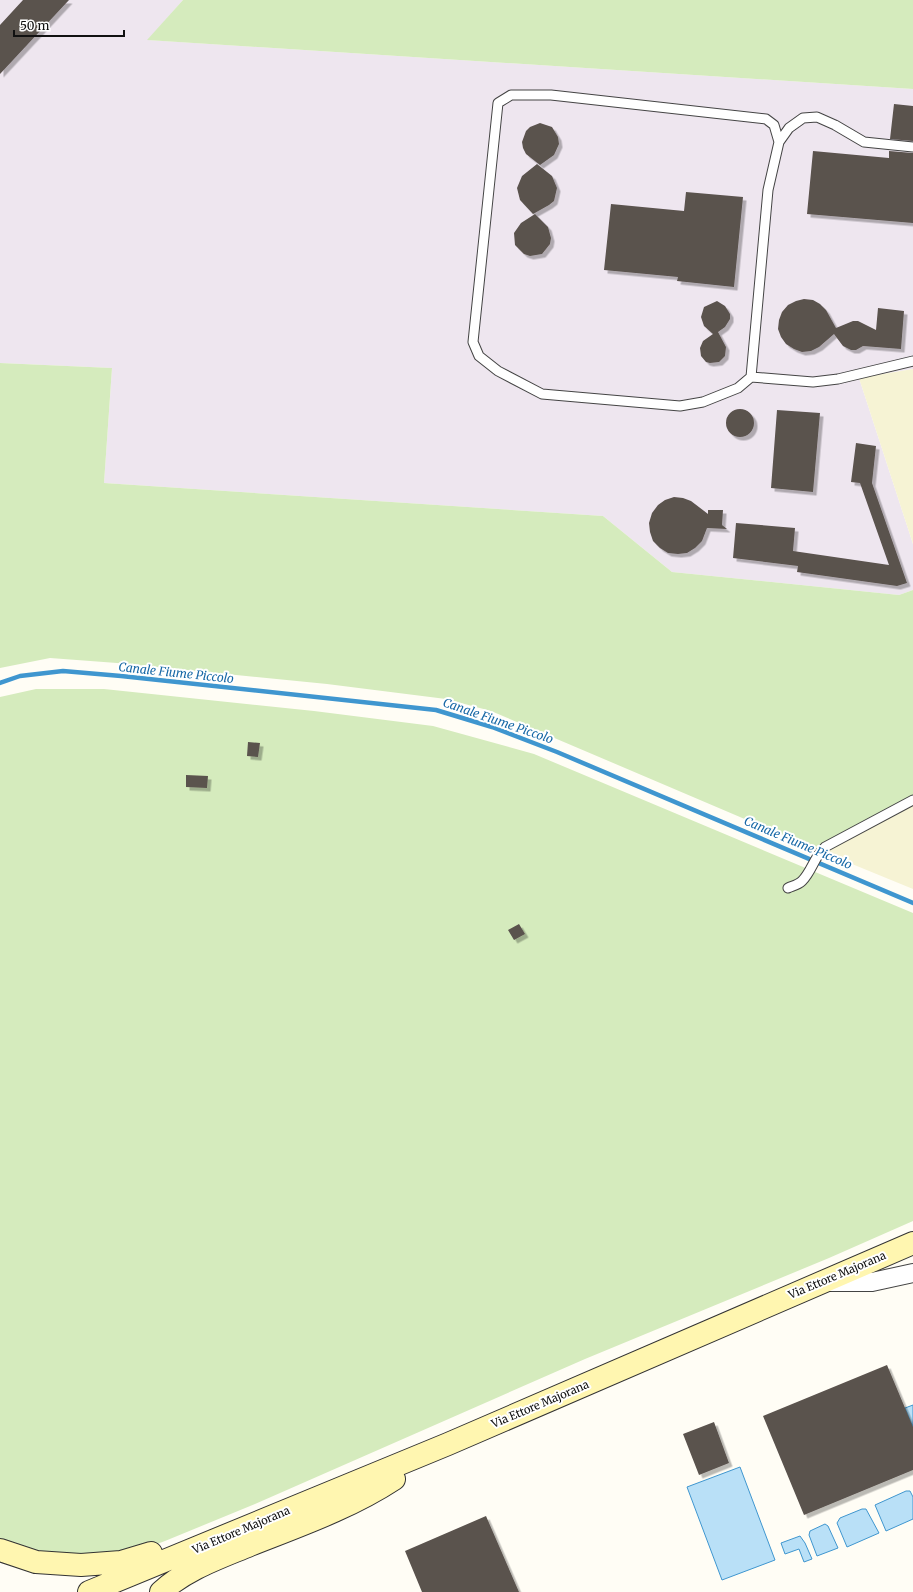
<svg xmlns="http://www.w3.org/2000/svg" width="913" height="1592" viewBox="0 0 913 1592" font-family="Merriweather,serif">
	<style>
		.industrial { fill: #eee6ef }
		.farmland { fill: #f6f3d4 }
		.green { fill: #d5ebbd }
		.water { fill: #b9e0f7; stroke: #3f96cf }
		.lines { fill: none; stroke-linecap: round; stroke-linejoin: round }
		.stream { stroke: #3f96cf; stroke-width: 4.5 }
		.building { fill: #5a524d; filter: url(#shadow) }
		.service-casing { stroke: #444; stroke-width: 11 }
		.minor-casing { stroke: #444; stroke-width: 20 }
		.secondary-casing { stroke: #333; stroke-width: 24 }
		.service { stroke: #fff; stroke-width: 9 }
		.minor { stroke: #fff; stroke-width: 18 }
		.secondary { stroke: #fff6b0; stroke-width: 22 }
		.labels { text-anchor: middle; stroke-width: 4; stroke-linejoin: round; paint-order: stroke }
		.street-label { font-size: 11px; fill: #111; stroke: #fff }
		.water-label { font-size: 12px; font-style: italic; fill: #1768a6; stroke: #fff }
	</style>
	<defs>
		<filter id="shadow"><feDropShadow dx="3.5" dy="3.5" stdDeviation="0" flood-color="#0004"/></filter>
	</defs>
	<rect width="100%" height="100%" fill="#fffdf5"/>
	<path class="industrial" d="M0,0H183L148,40L913,89V369L859,378L913,544V590L899,595L672,572L603,516L104,483L112,368L0,363Z"/>
	<path class="farmland" d="M913,369V544L859,378Z
		M913,795V889L813,848Z"/>
	<path class="green" d="M183,0H913V89L147,40Z
		M0,363L112,368L104,483L603,516L672,572L899,595L913,590V795L813,848L491,711L446,699L327,684L117,663L50,658L0,668Z
		M36,689H104L314,711L433,726L534,754L913,913V1221L829,1258L585,1359L255,1504L165,1541L122,1557L80,1560L0,1544V697Z"/>
	<path class="water" d="M913,1405V1427L905,1408Z
		M740,1467L775,1560L722,1580L687,1487Z
		M906,1491H910L913,1497V1519L886,1531L875,1505Z
		M862,1509H866L879,1533L847,1547L837,1523L840,1518Z
		M825,1524L828,1526L838,1548L817,1556L809,1535L810,1531Z
		M800,1536L805,1543L812,1559L804,1562L799,1549L785,1554L781,1543Z"/>
	<g class="lines">
		<path class="stream" d="M0,683L20,676L63,671L121,676L436,710L492,727L557,752L913,903"/>
	</g>
	<path class="building" d="M23,0H69L0,74V25Z
		M894,104L913,106V141L890,139Z
		M540,123L552,127L558,137L559,144L554,155L540,165L526,154L523,148L522,142L526,131L530,127Z
		M813,151L889,158V151L913,153V223L807,214Z
		M537,164L552,176L557,188L554,201L549,205L533,214L520,200L517,188L522,176Z
		M686,192L743,197L734,287L677,281L678,277L604,270L611,204L684,211Z
		M535,214L548,227L551,238L550,244L542,254L530,256L524,254L515,245L514,233L521,223Z
		M804,299L813,300L820,304L826,310L836,328L853,321H858L876,330L878,308L904,311L901,349L863,346L856,350H851L843,346L834,334L819,347L811,351L802,352L794,349L786,344L781,337L778,329L779,320L782,312L788,305L796,301Z
		M717,301L725,306L730,314V319L725,327L718,332L726,347L725,356L719,362L710,363L706,362L701,356L700,348L703,341L713,334L704,326L701,317L704,307Z
		M726 423a14 14 0 1 1 28 0a14 14 0 1 1-28 0Z
		M777,410L820,413L813,492L771,488Z
		M856,443L876,446L872,483L907,583L897,586L797,572L798,566L733,558L736,523L795,528L793,551L889,565L860,483L851,482Z
		M674,497L683,498L691,501L708,514V510H723L722,525L727,529L707,528L702,541L695,548L687,553L678,554L668,553L660,548L653,541L650,532L649,523L652,513L658,505L665,500Z
		M248,742L260,743L258,757L247,756Z
		M186,775L208,776L207,788L186,787Z
		M519,924L525,934L514,940L508,930Z
		M887,1365L913,1427V1470L804,1515L763,1416Z
		M714,1422L729,1463L699,1475L683,1434Z
		M486,1516L519,1592H422L405,1551Z"/>
	<g class="lines">
		<g class="service-casing">
			<path id="service" d="M779,142L774,125L766,119L551,95H511L498,103L473,342L479,356L498,371L542,394L680,406L703,402L738,388L751,377L768,190L779,142L789,128L803,118L817,117L835,125L864,142L913,147
				M751,377L813,382L838,379L913,361
				M788,888C792,886 798,885 802,881C812,871 814,857 825,847L913,800"/>
		</g>
		<g class="minor-casing">
			<path id="minor" d="M827,1282H872L913,1273"/>
		</g>
		<g class="secondary-casing">
			<path id="secondary" d="M0,1550L36,1562L81,1565L121,1562L151,1553
				M89,1592L448,1444L913,1243
				M161,1592C186,1569 219,1558 250,1545C298,1526 350,1508 394,1479"/>
		</g>
		<use href="#service" class="service"/>
		<use href="#minor" class="minor"/>
		<use href="#secondary" class="secondary"/>
	</g>
	<g class="labels">
		<g class="street-label">
			<text transform="translate(837 1275) rotate(-23)" y="4">Via Ettore Majorana</text>
			<text transform="translate(540 1404) rotate(-23)" y="4">Via Ettore Majorana</text>
			<text transform="translate(241 1530) rotate(-23)" y="4">Via Ettore Majorana</text>
		</g>
		<g class="water-label">
			<text transform="translate(176 673) rotate(6)" y="4">Canale Fiume Piccolo</text>
			<text transform="translate(498 721) rotate(19)" y="4">Canale Fiume Piccolo</text>
			<text transform="translate(798 843) rotate(23)" y="4">Canale Fiume Piccolo</text>
		</g>
	</g>
	<path d="M14 30v6h110v-6" fill="none" stroke="#111111" stroke-width="2"/>
	<text x="20" y="30" font-size="12" fill="#111111" stroke="#ffffff" stroke-width="3" paint-order="stroke">50 m</text>
</svg>
